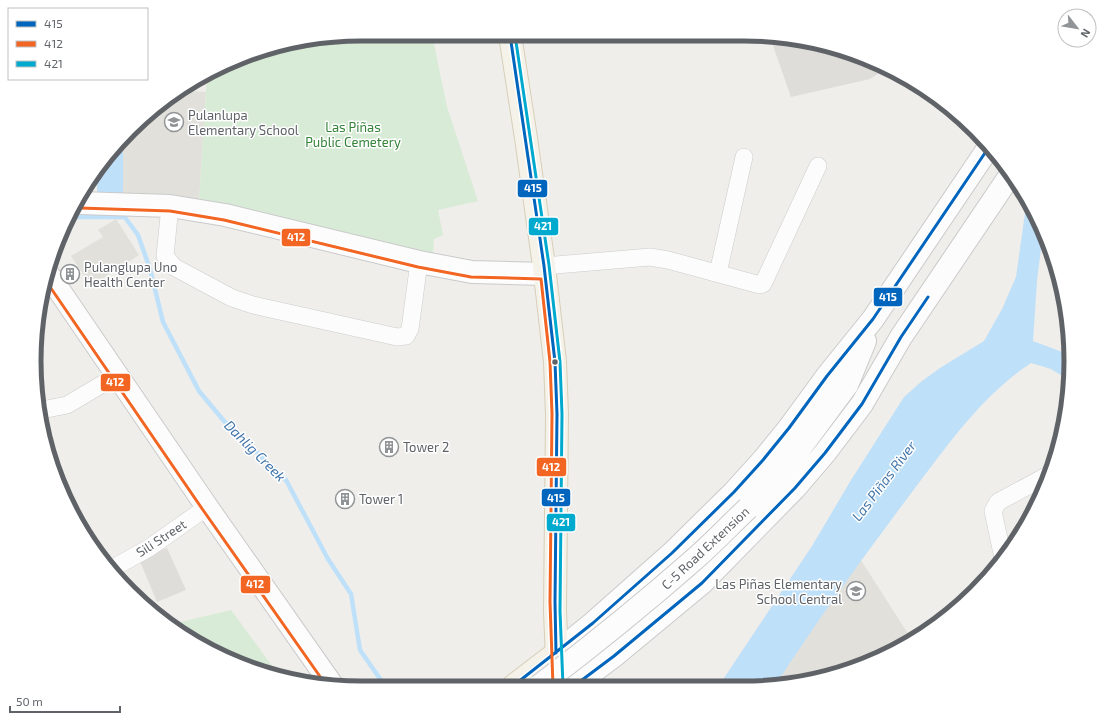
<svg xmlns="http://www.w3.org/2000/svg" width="1105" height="722" viewBox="0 0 1105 722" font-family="'Exo 2',sans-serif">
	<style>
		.industrial { fill: #dfddda }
		.education { fill: #e2e0da }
		.green { fill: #d8ebd6 }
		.water { fill: #bfe0f9 }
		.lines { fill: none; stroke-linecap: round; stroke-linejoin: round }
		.stream { stroke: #bfe0f9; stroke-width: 4.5 }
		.river { stroke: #bfe0f9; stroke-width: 26 }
		.minor-casing { stroke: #cbcccc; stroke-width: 18 }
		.secondary-casing { stroke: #cacacb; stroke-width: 24 }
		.primary-casing { stroke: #d7ceb8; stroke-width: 24 }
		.minor { stroke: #fdfcfc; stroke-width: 17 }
		.secondary { stroke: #fdfcfc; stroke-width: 22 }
		.primary { stroke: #f4f2e9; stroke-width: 22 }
		.secondary-bridge-casing { stroke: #cacacb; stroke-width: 24; stroke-linecap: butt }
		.secondary-bridge { stroke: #fdfcfc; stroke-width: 22 }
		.bus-1-casing { stroke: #fff; stroke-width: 6 }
		.bus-2-casing { stroke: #fff; stroke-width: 6 }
		.bus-3-casing { stroke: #fff; stroke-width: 6 }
		.bus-1 { stroke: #0065bd; stroke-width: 3 }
		.bus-2 { stroke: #f26522; stroke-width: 3 }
		.bus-3 { stroke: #00a9ce; stroke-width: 3 }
		.bus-dot { fill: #5f6368; stroke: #fff; stroke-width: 1.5 }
		.labels { text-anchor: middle; stroke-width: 3; stroke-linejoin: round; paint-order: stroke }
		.poi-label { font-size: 13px; fill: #5f6368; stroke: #fff; text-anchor: start }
		.park-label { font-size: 13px; fill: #348238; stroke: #fff }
		.street-label { font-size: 13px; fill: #5f6368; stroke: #fff }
		.water-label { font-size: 14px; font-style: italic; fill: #4174aa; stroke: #fff }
		.rim { fill: none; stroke: #5f6368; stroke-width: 5 }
		.line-badge { stroke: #fff; stroke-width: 1.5 }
		.badge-label { font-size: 11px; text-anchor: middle; font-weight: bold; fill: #fff }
	</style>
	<rect width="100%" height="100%" fill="#efeeea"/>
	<path class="industrial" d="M770,37H787L869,59L885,69L870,79L791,97Z
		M167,548L186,590L157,602L139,559Z"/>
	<path class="education" d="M178,90L206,92L199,201L114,193L113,151Z
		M116,219L139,255L91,286L71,256L103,237L98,230Z
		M857,554L912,640L888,654L828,677L766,687Z"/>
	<path class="green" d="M361,34H432L447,107L478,201L438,210L443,235L434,239L433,255L245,208L199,201L207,76L256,51Z
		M231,610L278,674L236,663L172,624Z"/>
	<path class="water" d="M1027,199L1037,216L1043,232L1037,281L1033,341L1070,355L1069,380L1051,369L1031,363C982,395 947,446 912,492C865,555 818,619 775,686L765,687H718L812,546L851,480L904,397L922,381L940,368L984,341L1002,309L1016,277Z"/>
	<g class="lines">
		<path class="stream" d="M121,212L138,235L150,269L163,322L199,391L224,421L286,480L328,559L351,594L360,650L385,686
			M72,217H124"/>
		<path class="river" d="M110,189V154"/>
		<g class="minor-casing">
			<path id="minor" d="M170,206L165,256L174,267L232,298L253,305L397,337L406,336L410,329L419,262
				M544,266L650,257L668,260L760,285L763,284L818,166
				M718,273L744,157
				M42,410L67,405L116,376
				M1003,558L993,511L998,502L1050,474
				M113,568L149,548L207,507"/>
		</g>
		<g class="secondary-casing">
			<path id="secondary" d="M80,203L170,206L225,215L419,262L472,272L545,274
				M48,274L207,507L332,685
				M748,508L798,451L847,385L865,341
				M556,653L593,623L672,553L734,492L763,460L789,428L827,376L873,319L989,147
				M574,686L614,656L702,583L795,488L825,453L862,404L901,337L1011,174"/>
		</g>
		<g class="primary-casing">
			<path id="primary" d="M510,35L526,138L544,266L555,362L557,414L555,611L558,686
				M513,686L556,653"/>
		</g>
		<use href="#minor" class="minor"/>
		<use href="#secondary" class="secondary"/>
		<use href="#primary" class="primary"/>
		<g class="secondary-bridge-casing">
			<path id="secondary-bridge" d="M539,686C593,645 646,602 697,557C715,541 731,524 748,508"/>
		</g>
		<use href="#secondary-bridge" class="secondary-bridge"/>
		<g class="bus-1-casing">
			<path id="bus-1" d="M510,35L544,266L555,362L557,414L555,602L556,653
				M513,686L593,623L672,553L734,492L763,460L789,428L827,376L873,319L989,147
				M574,686L614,656L702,583L795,488L825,453L862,404L901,337L928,297"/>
		</g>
		<g class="bus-2-casing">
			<path id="bus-2" d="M80,208L170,211L224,220L418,267L471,277L541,279L550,362L552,414L550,602L553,686
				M46,281L203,510L326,685"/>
		</g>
		<g class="bus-3-casing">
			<path id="bus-3" d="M515,35L549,265L560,362L562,414L560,611L563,686"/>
		</g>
		<use href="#bus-1" class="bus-1"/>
		<use href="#bus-2" class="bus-2"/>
		<use href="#bus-3" class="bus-3"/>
	</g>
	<defs>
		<g id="school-ring" transform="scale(1)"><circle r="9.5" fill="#fff" stroke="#919496" stroke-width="1.5"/><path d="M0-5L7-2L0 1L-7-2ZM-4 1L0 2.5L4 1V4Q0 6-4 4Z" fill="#919496"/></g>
		<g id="building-ring" transform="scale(1)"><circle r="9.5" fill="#fff" stroke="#919496" stroke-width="1.5"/><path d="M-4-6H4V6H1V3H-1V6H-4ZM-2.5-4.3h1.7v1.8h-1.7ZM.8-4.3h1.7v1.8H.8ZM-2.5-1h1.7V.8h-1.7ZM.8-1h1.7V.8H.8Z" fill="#919496"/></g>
	</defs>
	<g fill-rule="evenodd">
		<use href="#school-ring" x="174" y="122"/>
		<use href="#building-ring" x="70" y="274"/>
		<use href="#building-ring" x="389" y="447"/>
		<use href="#building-ring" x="345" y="499"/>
		<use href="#school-ring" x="856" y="591"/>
	</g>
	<circle class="bus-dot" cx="555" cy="362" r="3.5"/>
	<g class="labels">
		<g class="poi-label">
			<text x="188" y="120">Pulanlupa<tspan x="188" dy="15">Elementary School</tspan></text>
			<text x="84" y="272">Pulanglupa Uno<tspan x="84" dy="15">Health Center</tspan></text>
			<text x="403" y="452">Tower 2</text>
			<text x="359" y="504">Tower 1</text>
			<text x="842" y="589" text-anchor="end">Las Piñas Elementary<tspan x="842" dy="15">School Central</tspan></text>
		</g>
		<g class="park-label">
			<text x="353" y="132">Las Piñas<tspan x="353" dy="15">Public Cemetery</tspan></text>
		</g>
		<g class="street-label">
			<text transform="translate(161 538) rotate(-33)" y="5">Sili Street</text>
			<text transform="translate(705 548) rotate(-43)" y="5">C-5 Road Extension</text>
		</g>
		<g class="water-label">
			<text transform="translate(255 451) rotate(45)" y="5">Dahlig Creek</text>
			<text transform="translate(884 481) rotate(-53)" y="5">Las Piñas River</text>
		</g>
	</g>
	<path d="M0 0H1105V722H0ZM361 41H744A320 320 0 0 1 1064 361V361A320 320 0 0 1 744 681H361A320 320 0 0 1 41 361V361A320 320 0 0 1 361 41Z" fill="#fff" fill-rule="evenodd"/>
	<path class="rim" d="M361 41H744A320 320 0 0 1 1064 361V361A320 320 0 0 1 744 681H361A320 320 0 0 1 41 361V361A320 320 0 0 1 361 41Z"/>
	<g class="line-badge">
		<rect x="517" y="179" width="31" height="19" rx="4" fill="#0065bd"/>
		<rect x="528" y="217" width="31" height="19" rx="4" fill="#00a9ce"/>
		<rect x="281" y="228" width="30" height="19" rx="4" fill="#f26522"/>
		<rect x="873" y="287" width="30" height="20" rx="4" fill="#0065bd"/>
		<rect x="100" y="373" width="31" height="19" rx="4" fill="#f26522"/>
		<rect x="536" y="457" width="31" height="20" rx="4" fill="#f26522"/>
		<rect x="541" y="488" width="30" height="19" rx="4" fill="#0065bd"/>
		<rect x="546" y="513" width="30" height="19" rx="4" fill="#00a9ce"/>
		<rect x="240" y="575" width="31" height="19" rx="4" fill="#f26522"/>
	</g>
	<g class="badge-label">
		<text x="533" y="192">415</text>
		<text x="543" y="230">421</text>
		<text x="296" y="241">412</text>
		<text x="888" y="301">415</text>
		<text x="115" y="386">412</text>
		<text x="551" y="471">412</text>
		<text x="556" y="502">415</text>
		<text x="561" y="526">421</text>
		<text x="255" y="588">412</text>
	</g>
	<rect x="8" y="8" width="140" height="72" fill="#ffffff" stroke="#bfc1c3"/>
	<rect x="16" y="21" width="20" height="6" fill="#0065bd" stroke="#bfc1c3"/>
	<text x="44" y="28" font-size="12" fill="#5f6368">415</text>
	<rect x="16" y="41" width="20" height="6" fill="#f26522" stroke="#bfc1c3"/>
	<text x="44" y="48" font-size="12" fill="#5f6368">412</text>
	<rect x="16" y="61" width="20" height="6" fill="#00a9ce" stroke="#bfc1c3"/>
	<text x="44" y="68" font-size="12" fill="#5f6368">421</text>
	<g transform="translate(1077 28) rotate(121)"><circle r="19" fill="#ffffff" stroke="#bfc1c3"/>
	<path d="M0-3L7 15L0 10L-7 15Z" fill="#919496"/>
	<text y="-6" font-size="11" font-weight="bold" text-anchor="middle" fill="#5f6368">N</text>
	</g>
	<path d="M10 706v6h110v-6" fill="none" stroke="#5f6368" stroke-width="2"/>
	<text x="16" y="706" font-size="12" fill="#5f6368" stroke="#ffffff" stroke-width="3" paint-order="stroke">50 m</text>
</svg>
